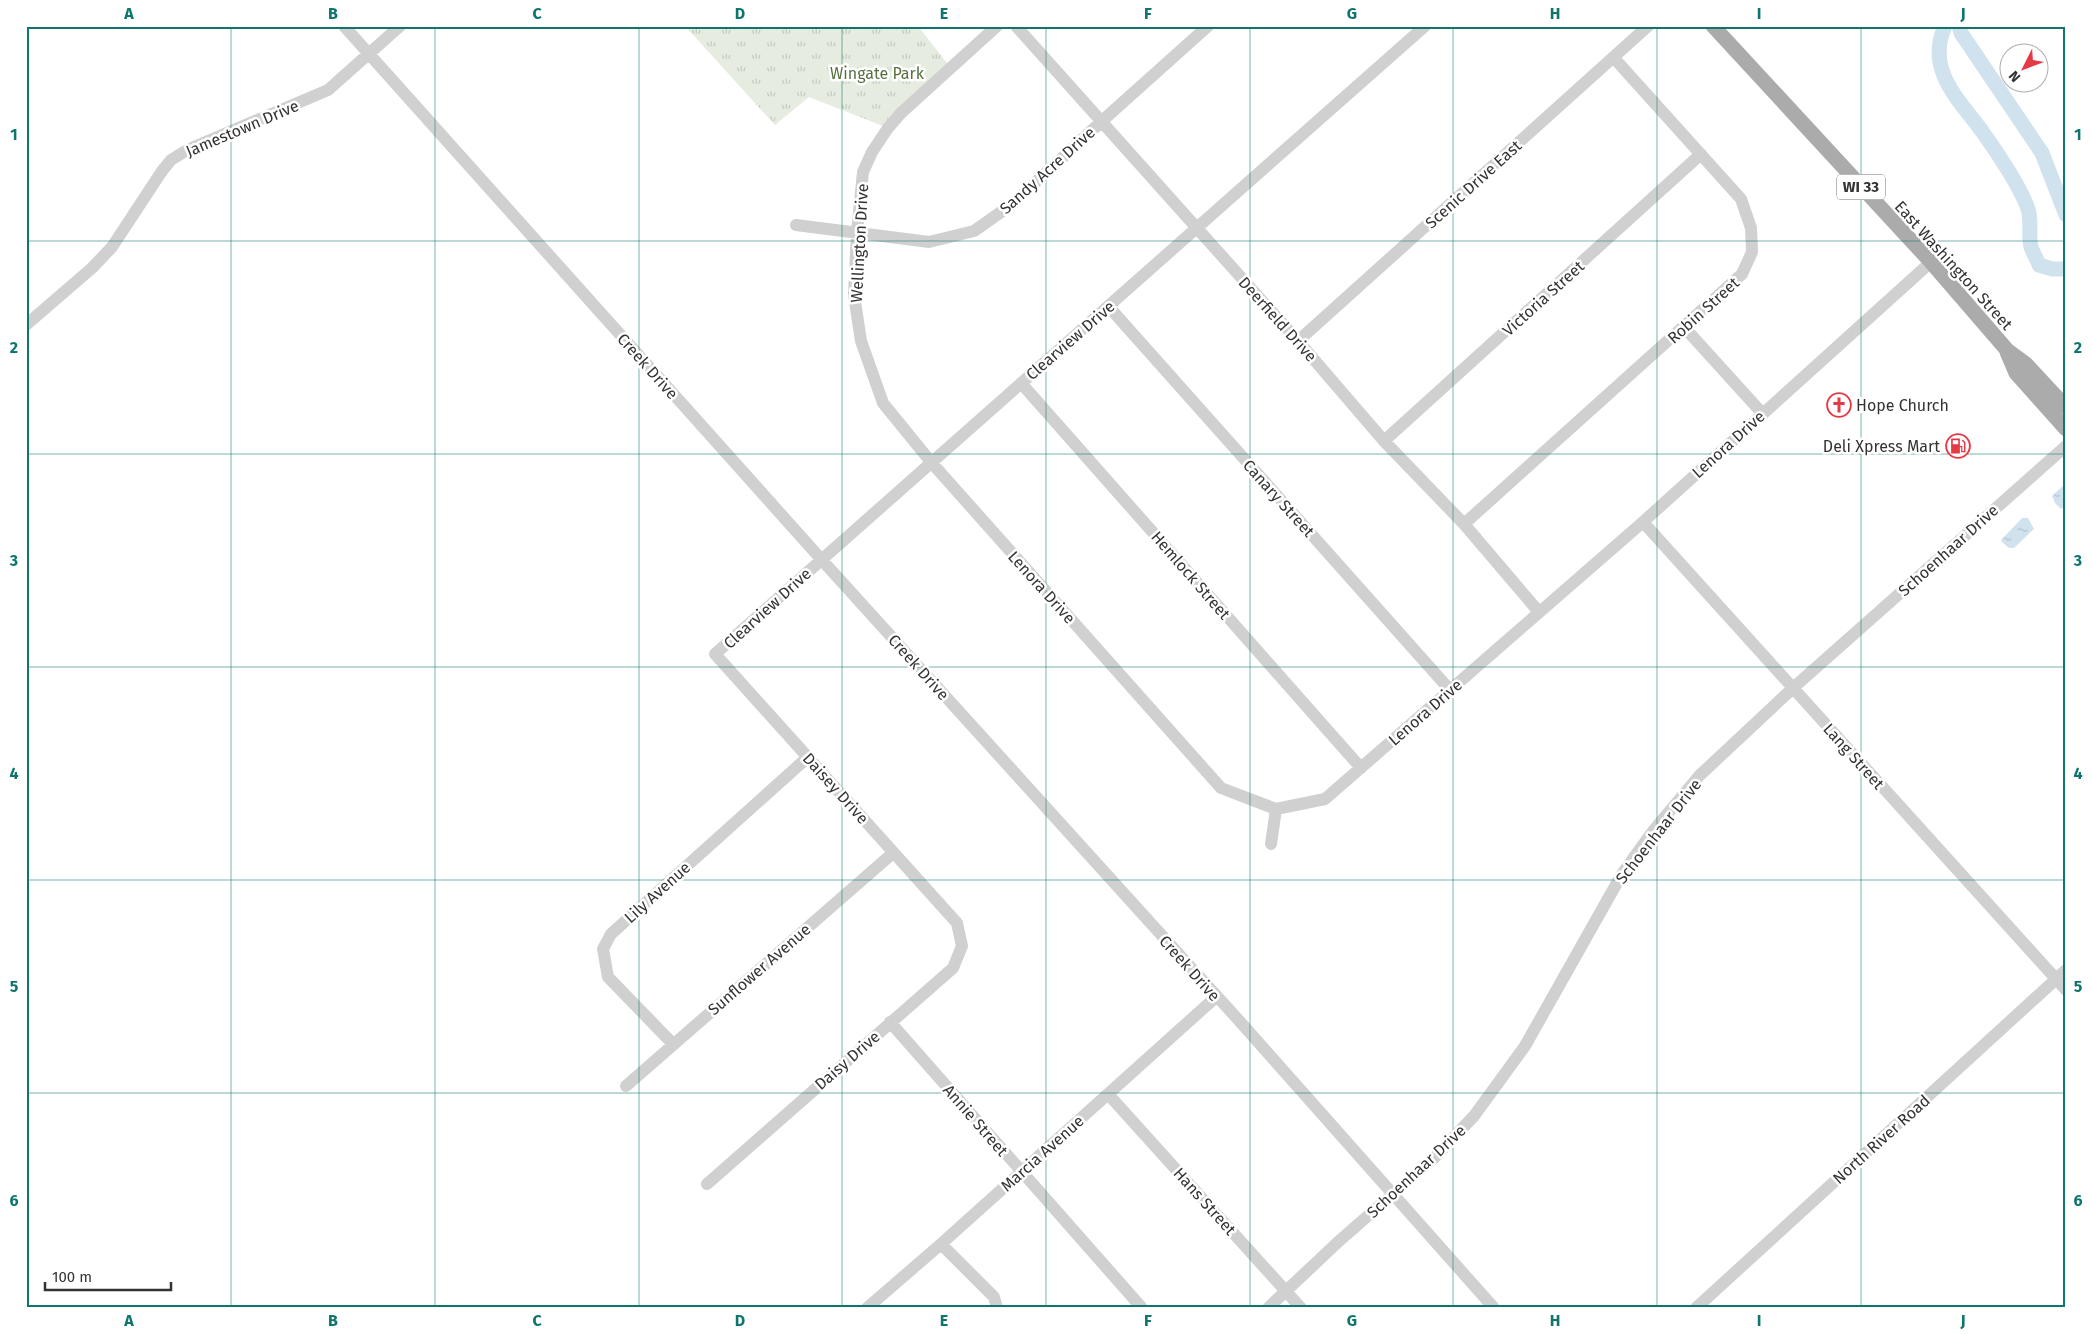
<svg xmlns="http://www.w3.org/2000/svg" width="2092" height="1334" viewBox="0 0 2092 1334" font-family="'Fira Sans',sans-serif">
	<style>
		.park { fill: url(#park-tufts) }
		.water { fill: url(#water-ripples) }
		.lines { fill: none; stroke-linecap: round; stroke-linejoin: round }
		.river { stroke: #cfe2ee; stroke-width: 15 }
		.minor { stroke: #d0d0d0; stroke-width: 12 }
		.major { stroke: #ababab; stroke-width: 15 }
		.grid { fill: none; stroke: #0f766e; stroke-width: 1; stroke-opacity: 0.55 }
		.labels { text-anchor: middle; stroke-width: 5; stroke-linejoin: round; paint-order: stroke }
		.shield { fill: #fff; stroke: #707070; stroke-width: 1 }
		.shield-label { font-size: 15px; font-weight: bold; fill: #333 }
		.park-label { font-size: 16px; fill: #56703f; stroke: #fff }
		.street-label { font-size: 16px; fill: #333; stroke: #fff }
		.poi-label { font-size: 16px; fill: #333; stroke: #fff; text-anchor: start }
		.neatline { fill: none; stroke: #0f766e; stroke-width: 2 }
		.grid-label { font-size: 16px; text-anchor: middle; font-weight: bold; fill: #0f766e }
	</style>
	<defs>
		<pattern id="park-tufts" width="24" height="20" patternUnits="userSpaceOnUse" patternTransform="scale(1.25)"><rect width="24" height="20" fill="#e6ecdf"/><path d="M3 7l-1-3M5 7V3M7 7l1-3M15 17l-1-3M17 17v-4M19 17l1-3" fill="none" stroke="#c6cbc0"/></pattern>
		<pattern id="water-ripples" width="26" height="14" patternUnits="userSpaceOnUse" patternTransform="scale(1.25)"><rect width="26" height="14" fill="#cfe2ee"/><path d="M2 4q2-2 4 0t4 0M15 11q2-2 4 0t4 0" fill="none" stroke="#b2c2cd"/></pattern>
	</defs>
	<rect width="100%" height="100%" fill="#fff"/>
	<path class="park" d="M685,26H918L951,68L888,128L809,97L775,125Z"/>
	<path class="water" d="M2066,483V506L2061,509L2055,503L2052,496Z
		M2022,518H2028L2034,529L2014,548H2009L2001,541L2002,539Z"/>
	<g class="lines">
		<path class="river" d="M1945,26C1925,71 1960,100 1984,134C1997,152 2021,188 2028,209C2032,221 2028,235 2031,247C2033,253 2037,259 2039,265L2052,269H2066
			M1959,26L1961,33L2042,153L2066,215"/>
		<path class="minor" d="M344,26L821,559L1243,1025L1494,1308
			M997,26L901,113L888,128L872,152L863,172L857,232L854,295L861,341L883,403L931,462L1221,788L1276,809L1325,799L1643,522L1931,262
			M1016,26L1298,341L1384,441L1464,524L1539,612
			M796,225L929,242L974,231L1011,205L1102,121L1208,26
			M1109,307L1450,690
			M26,325L92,268L112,247L162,171L171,160L187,150L328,90L400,26
			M1684,327L1762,413
			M1298,341L1648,26
			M1021,383L1361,768
			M1384,441L1701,154
			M1643,522L2066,990
			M1464,524L1742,274L1752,252L1751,228L1741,199L1614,58
			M1271,844L1276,809
			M890,1022L1142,1308
			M673,1044L608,977L603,949L611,934L808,757
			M626,1086L893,853
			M1108,1094L1301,1308
			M707,1184L953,968L962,946L957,923L715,654L1425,26
			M941,1244L994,1297L997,1308
			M867,1308L941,1244L1216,997
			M1268,1308L1338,1242L1434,1158L1474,1116L1525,1046L1622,874L1653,831L1699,776L1793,688L2066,446
			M1696,1308L2066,970"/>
		<path class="major" d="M1713,26L1931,262L2007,350L2026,364L2066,407
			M2007,352L2016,373L2066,429"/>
	</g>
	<path class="grid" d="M231,26V1308M435,26V1308M639,26V1308M842,26V1308M1046,26V1308M1250,26V1308M1453,26V1308M1657,26V1308M1861,26V1308M26,241H2066M26,454H2066M26,667H2066M26,880H2066M26,1093H2066"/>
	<defs>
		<g id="church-ring" transform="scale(1.25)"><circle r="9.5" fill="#fff" stroke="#e63946" stroke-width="1.5"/><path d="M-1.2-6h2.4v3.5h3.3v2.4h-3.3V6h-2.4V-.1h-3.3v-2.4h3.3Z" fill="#e63946"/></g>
		<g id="fuel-ring" transform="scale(1.25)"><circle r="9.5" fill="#fff" stroke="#e63946" stroke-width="1.5"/><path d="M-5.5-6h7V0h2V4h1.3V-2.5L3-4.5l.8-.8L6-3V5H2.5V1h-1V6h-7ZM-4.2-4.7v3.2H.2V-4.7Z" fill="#e63946"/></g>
	</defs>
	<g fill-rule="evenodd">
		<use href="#church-ring" x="1839" y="405"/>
		<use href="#fuel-ring" x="1958" y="446"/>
	</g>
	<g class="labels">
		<rect class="shield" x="1837" y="174.5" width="48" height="25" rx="4"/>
		<g class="shield-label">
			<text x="1861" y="192">WI 33</text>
		</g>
		<g class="park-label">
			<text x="877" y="79">Wingate Park</text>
		</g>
		<g class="street-label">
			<text transform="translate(242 128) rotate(-23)" y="6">Jamestown Drive</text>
			<text transform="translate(1047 170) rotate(-42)" y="6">Sandy Acre Drive</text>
			<text transform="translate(1473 184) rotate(-42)" y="6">Scenic Drive East</text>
			<text transform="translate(859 243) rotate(-87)" y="6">Wellington Drive</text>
			<text transform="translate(1954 265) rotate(48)" y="6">East Washington Street</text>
			<text transform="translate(1543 298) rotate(-42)" y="6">Victoria Street</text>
			<text transform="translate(1703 310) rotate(-42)" y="6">Robin Street</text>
			<text transform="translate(1278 319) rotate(48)" y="6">Deerfield Drive</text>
			<text transform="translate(1070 340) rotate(-41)" y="6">Clearview Drive</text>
			<text transform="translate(648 366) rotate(48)" y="6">Creek Drive</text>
			<text transform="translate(1728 444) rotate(-42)" y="6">Lenora Drive</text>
			<text transform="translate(1279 498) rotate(48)" y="6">Canary Street</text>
			<text transform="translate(1948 550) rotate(-42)" y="6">Schoenhaar Drive</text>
			<text transform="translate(1191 575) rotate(49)" y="6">Hemlock Street</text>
			<text transform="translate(1042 587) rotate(48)" y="6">Lenora Drive</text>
			<text transform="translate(767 608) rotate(-42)" y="6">Clearview Drive</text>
			<text transform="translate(919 667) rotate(48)" y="6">Creek Drive</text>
			<text transform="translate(1425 712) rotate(-41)" y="6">Lenora Drive</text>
			<text transform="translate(1854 756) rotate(48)" y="6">Lang Street</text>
			<text transform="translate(836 788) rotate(48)" y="6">Daisey Drive</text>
			<text transform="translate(1658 831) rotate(-52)" y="6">Schoenhaar Drive</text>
			<text transform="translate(657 892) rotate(-42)" y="6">Lily Avenue</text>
			<text transform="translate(1190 968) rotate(48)" y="6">Creek Drive</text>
			<text transform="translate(759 969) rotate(-41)" y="6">Sunflower Avenue</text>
			<text transform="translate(847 1060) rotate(-41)" y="6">Daisy Drive</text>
			<text transform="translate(976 1120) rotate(49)" y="6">Annie Street</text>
			<text transform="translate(1881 1139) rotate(-42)" y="6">North River Road</text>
			<text transform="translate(1042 1153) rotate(-42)" y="6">Marcia Avenue</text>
			<text transform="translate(1416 1171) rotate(-43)" y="6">Schoenhaar Drive</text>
			<text transform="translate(1205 1201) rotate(48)" y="6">Hans Street</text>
		</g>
		<g class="poi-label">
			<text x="1856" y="411">Hope Church</text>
			<text x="1940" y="452" text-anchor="end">Deli Xpress Mart</text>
		</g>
	</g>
	<rect width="2092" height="1334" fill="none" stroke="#ffffff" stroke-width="55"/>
	<g transform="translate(2024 68) rotate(228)"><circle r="24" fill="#ffffff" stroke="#adadad"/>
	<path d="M0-4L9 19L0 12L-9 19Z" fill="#e63946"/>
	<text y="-8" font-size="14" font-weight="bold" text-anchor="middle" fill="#333333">N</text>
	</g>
	<path d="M45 1282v8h126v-8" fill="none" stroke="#333333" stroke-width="2.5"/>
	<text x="52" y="1282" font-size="15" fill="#333333" stroke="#ffffff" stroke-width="4" paint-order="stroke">100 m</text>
	<rect x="28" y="28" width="2036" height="1278" class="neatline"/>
	<g class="grid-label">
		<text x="129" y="19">A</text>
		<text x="333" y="19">B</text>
		<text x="537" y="19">C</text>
		<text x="740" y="19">D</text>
		<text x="944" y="19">E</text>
		<text x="1148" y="19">F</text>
		<text x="1352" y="19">G</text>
		<text x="1555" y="19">H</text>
		<text x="1759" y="19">I</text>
		<text x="1963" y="19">J</text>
		<text x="14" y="140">1</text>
		<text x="2078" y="140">1</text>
		<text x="14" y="353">2</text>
		<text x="2078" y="353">2</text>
		<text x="14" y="566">3</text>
		<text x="2078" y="566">3</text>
		<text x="14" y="779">4</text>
		<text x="2078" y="779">4</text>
		<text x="14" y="992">5</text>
		<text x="2078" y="992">5</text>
		<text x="14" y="1206">6</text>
		<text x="2078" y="1206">6</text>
		<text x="129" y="1326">A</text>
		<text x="333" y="1326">B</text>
		<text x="537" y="1326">C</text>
		<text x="740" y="1326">D</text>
		<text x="944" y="1326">E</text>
		<text x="1148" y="1326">F</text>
		<text x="1352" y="1326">G</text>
		<text x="1555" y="1326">H</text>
		<text x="1759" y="1326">I</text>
		<text x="1963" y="1326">J</text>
	</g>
</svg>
